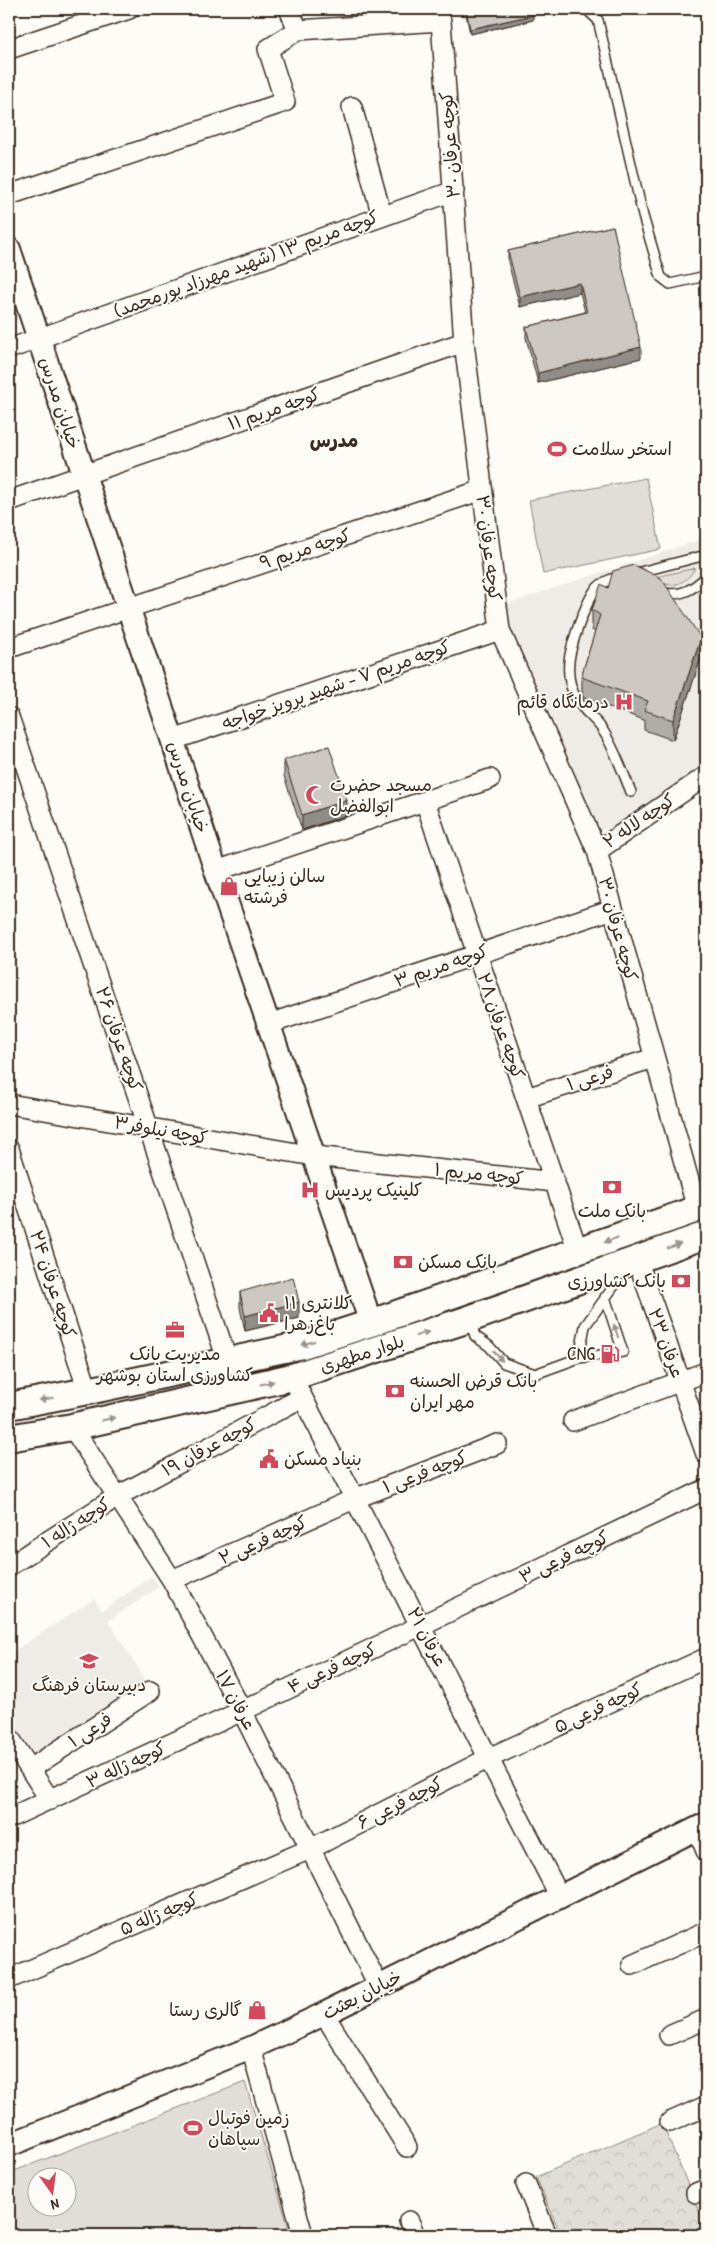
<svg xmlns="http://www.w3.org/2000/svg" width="715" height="2244" viewBox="0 0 715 2244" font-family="'Patrick Hand','Playpen Sans Arabic',sans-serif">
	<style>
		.built { fill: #efece7 }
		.grass { fill: #e1ded7; stroke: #8e847a; fill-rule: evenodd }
		.park { fill: url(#park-crowns); stroke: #8e847a }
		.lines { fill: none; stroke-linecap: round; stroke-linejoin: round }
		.service-casing { stroke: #3b2a1e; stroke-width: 12 }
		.minor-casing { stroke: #3b2a1e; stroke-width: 22 }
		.tertiary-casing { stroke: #3b2a1e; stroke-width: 26 }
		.secondary-casing { stroke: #3b2a1e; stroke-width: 30 }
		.service { stroke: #fdfcf7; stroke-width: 9 }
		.minor { stroke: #fdfcf7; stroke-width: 19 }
		.tertiary { stroke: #fdfcf7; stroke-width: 22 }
		.secondary { stroke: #fdfcf7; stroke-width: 26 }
		.wall { fill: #b0aca7; stroke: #3b2a1e }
		.shaded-wall { fill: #908c88; stroke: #3b2a1e }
		.building { fill: #cdc8c2; stroke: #3b2a1e }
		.oneway { fill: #9c938a }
		.labels { text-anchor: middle; stroke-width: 4; stroke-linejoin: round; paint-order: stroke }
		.street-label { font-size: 18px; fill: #3b2a1e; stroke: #fdfcf7 }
		.poi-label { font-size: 18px; fill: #3b2a1e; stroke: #fdfcf7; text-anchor: start }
		.neighbourhood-label { font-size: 19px; font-weight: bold; fill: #3b2a1e; stroke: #fdfcf7 }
	</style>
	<defs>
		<pattern id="park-crowns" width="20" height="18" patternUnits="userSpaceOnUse" patternTransform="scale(1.25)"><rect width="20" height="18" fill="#e1ded7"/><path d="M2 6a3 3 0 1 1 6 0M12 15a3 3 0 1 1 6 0" fill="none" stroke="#c2bfb8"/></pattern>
	</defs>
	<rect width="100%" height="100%" fill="#fdfcf7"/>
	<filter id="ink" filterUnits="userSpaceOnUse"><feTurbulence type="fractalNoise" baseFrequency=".02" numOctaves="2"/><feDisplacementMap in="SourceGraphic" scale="10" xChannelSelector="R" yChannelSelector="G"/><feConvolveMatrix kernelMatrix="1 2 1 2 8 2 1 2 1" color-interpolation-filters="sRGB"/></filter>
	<g filter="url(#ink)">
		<path class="built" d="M706,538V766L621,825L601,830L511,637L506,604Z
			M152,1576L159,1587L108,1621L147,1683L35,1755L9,1717V1654L94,1599L102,1611Z"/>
		<path class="grass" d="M646,478L661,549L543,574L529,500Z
			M695,568C688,583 668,592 656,577Z
			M245,2082L291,2235H11L9,2224V2173ZM38,2176H68V2206H38Z"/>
		<path class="park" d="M662,2123L706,2228V2235H561L536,2177Z"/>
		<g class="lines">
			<g class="service-casing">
				<path id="service" d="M586,9L598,20L643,216L661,277L670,284L706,276
					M636,573L706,555
					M621,576C596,582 592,592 583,614C572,643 559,674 579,703C585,712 595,719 602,729C614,747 622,770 631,792
					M662,592C680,598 693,589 706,577
					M470,1321L475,1336L489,1346L504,1363L535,1374L579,1358L585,1326L614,1286L609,1271
					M579,1358L623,1352L605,1297"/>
			</g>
			<g class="minor-casing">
				<path id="minor" d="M289,9L298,30L441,21L464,342L500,630L597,851L697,1209
					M9,49L129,9
					M352,107L382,216
					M9,195L285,102L268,49L298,30
					M9,349L454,191
					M9,501L464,342
					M9,648L482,490
					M9,717L228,1362
					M173,740L500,630
					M425,801L578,1251
					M597,851L706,776
					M216,871L490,779
					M269,1024L613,909
					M526,1098L654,1058
					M9,1104L314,1156L555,1182
					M9,1149L88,1391
					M637,1259L706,1454
					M292,1377L560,1897
					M573,1421L706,1372
					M72,1427L172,1580L242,1711L378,1985
					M9,1566L118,1496L301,1398
					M172,1580L354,1499L497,1444
					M9,1737L50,1800
					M30,1769L150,1691
					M9,1818L242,1711L706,1489
					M697,1828L706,1851
					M632,1965L706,1932
					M9,1979L310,1849L489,1758L706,1658
					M324,2014L407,2147
					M669,2035L706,2019
					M251,2048L303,2235
					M670,2122L706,2106
					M526,2184L547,2235
					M696,2193L706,2189
					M409,2221L415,2235"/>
			</g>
			<g class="tertiary-casing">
				<path id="tertiary" d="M9,249L216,871L371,1323
					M9,2145L251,2048L324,2014L706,1824"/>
			</g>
			<g class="secondary-casing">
				<path id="secondary" d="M9,1406L88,1391L303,1345L371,1323L706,1206
					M9,1438L72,1427L292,1377L469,1319L706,1235"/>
			</g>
			<use href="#service" class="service"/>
			<use href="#minor" class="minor"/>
			<use href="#tertiary" class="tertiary"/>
			<use href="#secondary" class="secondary"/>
		</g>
		<path class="wall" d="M465,9H531L533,20L470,34Z
			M613,226L641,358L538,383L526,338V327L585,312L580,293L520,307L508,262V251Z
			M592,610L701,658L673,740L644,730V720L584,698L582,694V674L595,632L592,630Z
			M284,760L347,815L302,830L284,776Z
			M240,1292L299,1318L245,1331L240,1308Z"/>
		<path class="shaded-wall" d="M533,15V20L470,34V29Z
			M580,283V293L520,307V297Z
			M641,347V358L538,383V373Z
			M701,638V658L673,740V720Z
			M347,800V815L302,830V815Z
			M299,1302V1318L245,1331V1316Z"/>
		<path class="building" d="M466,9H531L533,15L470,29Z
			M613,226L641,347L538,373L526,327L587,312L580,283L520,297L508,251Z
			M634,565L661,578L701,638L673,720L644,710L648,701L584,678L582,674L600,615L592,610L601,584L608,588L613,571Z
			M329,746L347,800L302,815L284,760Z
			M293,1277L299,1302L245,1316L240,1292Z"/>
		<defs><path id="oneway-solid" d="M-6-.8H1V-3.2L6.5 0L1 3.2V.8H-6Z" transform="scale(1.25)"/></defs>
		<g class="oneway">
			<use href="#oneway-solid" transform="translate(611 1240) rotate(161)"/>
			<use href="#oneway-solid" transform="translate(674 1246) rotate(-20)"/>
			<use href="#oneway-solid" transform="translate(616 1331) rotate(-108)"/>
			<use href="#oneway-solid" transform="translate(422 1334) rotate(-18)"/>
			<use href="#oneway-solid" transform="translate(308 1343) rotate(163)"/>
			<use href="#oneway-solid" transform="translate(498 1356) rotate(49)"/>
			<use href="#oneway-solid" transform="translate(267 1383) rotate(-13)"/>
			<use href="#oneway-solid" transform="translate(46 1399) rotate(170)"/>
			<use href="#oneway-solid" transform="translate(108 1419) rotate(-13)"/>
		</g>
	</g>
	<defs>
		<g id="stadium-bare" transform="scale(1.5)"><path d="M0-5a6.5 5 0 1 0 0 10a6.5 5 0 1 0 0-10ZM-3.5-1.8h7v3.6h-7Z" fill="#d1495b" stroke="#fdfcf7" stroke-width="2.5" paint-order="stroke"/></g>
		<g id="hospital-bare" transform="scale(1.5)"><path d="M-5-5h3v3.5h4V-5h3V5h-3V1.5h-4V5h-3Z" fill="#d1495b" stroke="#fdfcf7" stroke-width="2.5" paint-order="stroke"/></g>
		<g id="mosque-bare" transform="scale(1.5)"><path d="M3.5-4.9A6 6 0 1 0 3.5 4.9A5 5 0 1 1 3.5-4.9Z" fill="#d1495b" stroke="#fdfcf7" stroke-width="2.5" paint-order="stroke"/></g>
		<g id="shop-bare" transform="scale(1.5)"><path d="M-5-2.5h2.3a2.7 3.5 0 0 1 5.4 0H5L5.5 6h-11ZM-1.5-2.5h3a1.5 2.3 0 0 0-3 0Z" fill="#d1495b" stroke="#fdfcf7" stroke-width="2.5" paint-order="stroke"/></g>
		<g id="bank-bare" transform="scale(1.5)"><path d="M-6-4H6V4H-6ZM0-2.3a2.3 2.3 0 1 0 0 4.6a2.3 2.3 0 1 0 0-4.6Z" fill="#d1495b" stroke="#fdfcf7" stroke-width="2.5" paint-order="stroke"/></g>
		<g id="civic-bare" transform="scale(1.5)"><path d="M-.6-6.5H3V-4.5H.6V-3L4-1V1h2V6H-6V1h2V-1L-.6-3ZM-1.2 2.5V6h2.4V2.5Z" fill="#d1495b" stroke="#fdfcf7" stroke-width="2.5" paint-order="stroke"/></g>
		<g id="office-bare" transform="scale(1.5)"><path d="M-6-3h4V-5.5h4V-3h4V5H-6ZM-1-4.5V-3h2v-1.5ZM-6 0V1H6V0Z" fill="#d1495b" stroke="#fdfcf7" stroke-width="2.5" paint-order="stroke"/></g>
		<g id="fuel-bare" transform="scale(1.5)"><path d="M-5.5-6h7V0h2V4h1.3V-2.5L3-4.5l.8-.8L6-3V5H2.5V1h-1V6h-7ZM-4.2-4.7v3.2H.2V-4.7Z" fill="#d1495b" stroke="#fdfcf7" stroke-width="2.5" paint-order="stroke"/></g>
		<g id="school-bare" transform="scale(1.5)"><path d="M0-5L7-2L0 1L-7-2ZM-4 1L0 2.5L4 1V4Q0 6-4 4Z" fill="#d1495b" stroke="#fdfcf7" stroke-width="2.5" paint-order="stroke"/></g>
	</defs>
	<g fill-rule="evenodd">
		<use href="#stadium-bare" x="557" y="449"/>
		<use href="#hospital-bare" x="624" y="702"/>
		<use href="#mosque-bare" x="315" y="795"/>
		<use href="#shop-bare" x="229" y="886"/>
		<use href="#bank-bare" x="612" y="1187"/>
		<use href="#hospital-bare" x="310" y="1190"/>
		<use href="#bank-bare" x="403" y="1262"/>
		<use href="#bank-bare" x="681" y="1281"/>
		<use href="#civic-bare" x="269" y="1313"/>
		<use href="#office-bare" x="175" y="1330"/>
		<use href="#fuel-bare" x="610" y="1354"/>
		<use href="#bank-bare" x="395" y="1391"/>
		<use href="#civic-bare" x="269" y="1459"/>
		<use href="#school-bare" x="89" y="1661"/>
		<use href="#shop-bare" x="257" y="2010"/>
		<use href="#stadium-bare" x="193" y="2128"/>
	</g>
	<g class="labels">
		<g class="street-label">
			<text transform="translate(450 145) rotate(-94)" y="6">کوچه عرفان ۳۰</text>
			<text transform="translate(246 264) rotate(-20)" y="6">کوچه مریم ۱۳ (شهید مهرزاد پورمحمد)</text>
			<text transform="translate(60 403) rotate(72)" y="6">خیابان مدرس</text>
			<text transform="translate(274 409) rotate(-19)" y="6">کوچه مریم ۱۱</text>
			<text transform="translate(489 548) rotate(83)" y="6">کوچه عرفان ۳۰</text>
			<text transform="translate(305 549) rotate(-18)" y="6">کوچه مریم ۹</text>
			<text transform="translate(336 685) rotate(-19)" y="6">کوچه مریم ۷ - شهید پرویز خواجه</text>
			<text transform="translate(188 787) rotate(72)" y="6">خیابان مدرس</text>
			<text transform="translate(639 821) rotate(-34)" y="6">کوچه لاله ۲</text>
			<text transform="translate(618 929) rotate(75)" y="6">کوچه عرفان ۳۰</text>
			<text transform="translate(441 966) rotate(-19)" y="6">کوچه مریم ۳</text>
			<text transform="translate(501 1026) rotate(71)" y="6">کوچه عرفان ۲۸</text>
			<text transform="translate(119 1039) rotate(71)" y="6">کوچه عرفان ۲۶</text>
			<text transform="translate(590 1078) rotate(-17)" y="6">فرعی ۱</text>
			<text transform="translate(161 1130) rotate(10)" y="6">کوچه نیلوفر۳</text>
			<text transform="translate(479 1174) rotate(6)" y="6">کوچه مریم ۱</text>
			<text transform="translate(53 1284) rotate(72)" y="6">کوچه عرفان ۲۴</text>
			<text transform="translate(666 1343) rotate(70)" y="6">عرفان ۲۳</text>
			<text transform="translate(362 1354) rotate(-18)" y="6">بلوار مطهری</text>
			<text transform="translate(209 1447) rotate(-28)" y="6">کوچه عرفان ۱۹</text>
			<text transform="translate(425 1472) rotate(-21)" y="6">کوچه فرعی ۱</text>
			<text transform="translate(76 1523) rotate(-33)" y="6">کوچه ژاله ۱</text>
			<text transform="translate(263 1540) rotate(-24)" y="6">کوچه فرعی ۲</text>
			<text transform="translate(564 1557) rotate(-26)" y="6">کوچه فرعی ۳</text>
			<text transform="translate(427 1637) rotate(62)" y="6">عرفان ۲۱</text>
			<text transform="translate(332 1668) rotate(-25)" y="6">کوچه فرعی ۴</text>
			<text transform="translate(236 1700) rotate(62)" y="6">عرفان ۱۷</text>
			<text transform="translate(598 1708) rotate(-25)" y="6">کوچه فرعی ۵</text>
			<text transform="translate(90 1730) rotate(-33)" y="6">فرعی ۱</text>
			<text transform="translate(126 1765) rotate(-25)" y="6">کوچه ژاله ۳</text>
			<text transform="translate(400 1803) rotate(-27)" y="6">کوچه فرعی ۶</text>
			<text transform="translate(159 1914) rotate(-23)" y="6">کوچه ژاله ۵</text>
			<text transform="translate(362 1995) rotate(-27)" y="6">خیابان بعثت</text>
		</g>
		<g class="poi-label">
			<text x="572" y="455">استخر سلامت</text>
			<text x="609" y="708" text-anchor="end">درمانگاه قائم</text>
			<text x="330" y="791">مسجد حضرت<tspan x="330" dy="21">ابوالفضل</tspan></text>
			<text x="244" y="882">سالن زیبایی<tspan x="244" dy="21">فرشته</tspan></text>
			<text x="325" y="1196">کلینیک پردیس</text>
			<text x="612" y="1217" text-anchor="middle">بانک ملت</text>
			<text x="418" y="1268">بانک مسکن</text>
			<text x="666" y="1287" text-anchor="end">بانک کشاورزی</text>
			<text x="284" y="1309">کلانتری ۱۱<tspan x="284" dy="21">باغ‌زهرا</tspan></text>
			<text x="175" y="1360" text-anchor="middle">مدیریت بانک<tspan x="175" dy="21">کشاورزی استان بوشهر</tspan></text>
			<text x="595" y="1360" text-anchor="end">CNG</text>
			<text x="410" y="1387">بانک قرض الحسنه<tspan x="410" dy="21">مهر ایران</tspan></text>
			<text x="284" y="1465">بنیاد مسکن</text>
			<text x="89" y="1691" text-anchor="middle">دبیرستان فرهنگ</text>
			<text x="242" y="2016" text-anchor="end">گالری رستا</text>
			<text x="208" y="2124">زمین فوتبال<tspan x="208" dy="21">سپاهان</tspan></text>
		</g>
		<g class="neighbourhood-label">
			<text x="334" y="447">مدرس</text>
		</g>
	</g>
	<rect width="715" height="2244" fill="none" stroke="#fdfcf7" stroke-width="30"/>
	<rect x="15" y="15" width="685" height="2214" fill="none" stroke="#3b2a1e" stroke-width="2" filter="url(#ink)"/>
	<g transform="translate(52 2192) rotate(166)"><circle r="24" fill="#fdfcf7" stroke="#afa8a0"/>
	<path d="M0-4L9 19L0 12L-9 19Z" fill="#d1495b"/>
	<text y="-8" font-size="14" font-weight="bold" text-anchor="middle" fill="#3b2a1e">N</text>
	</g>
</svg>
